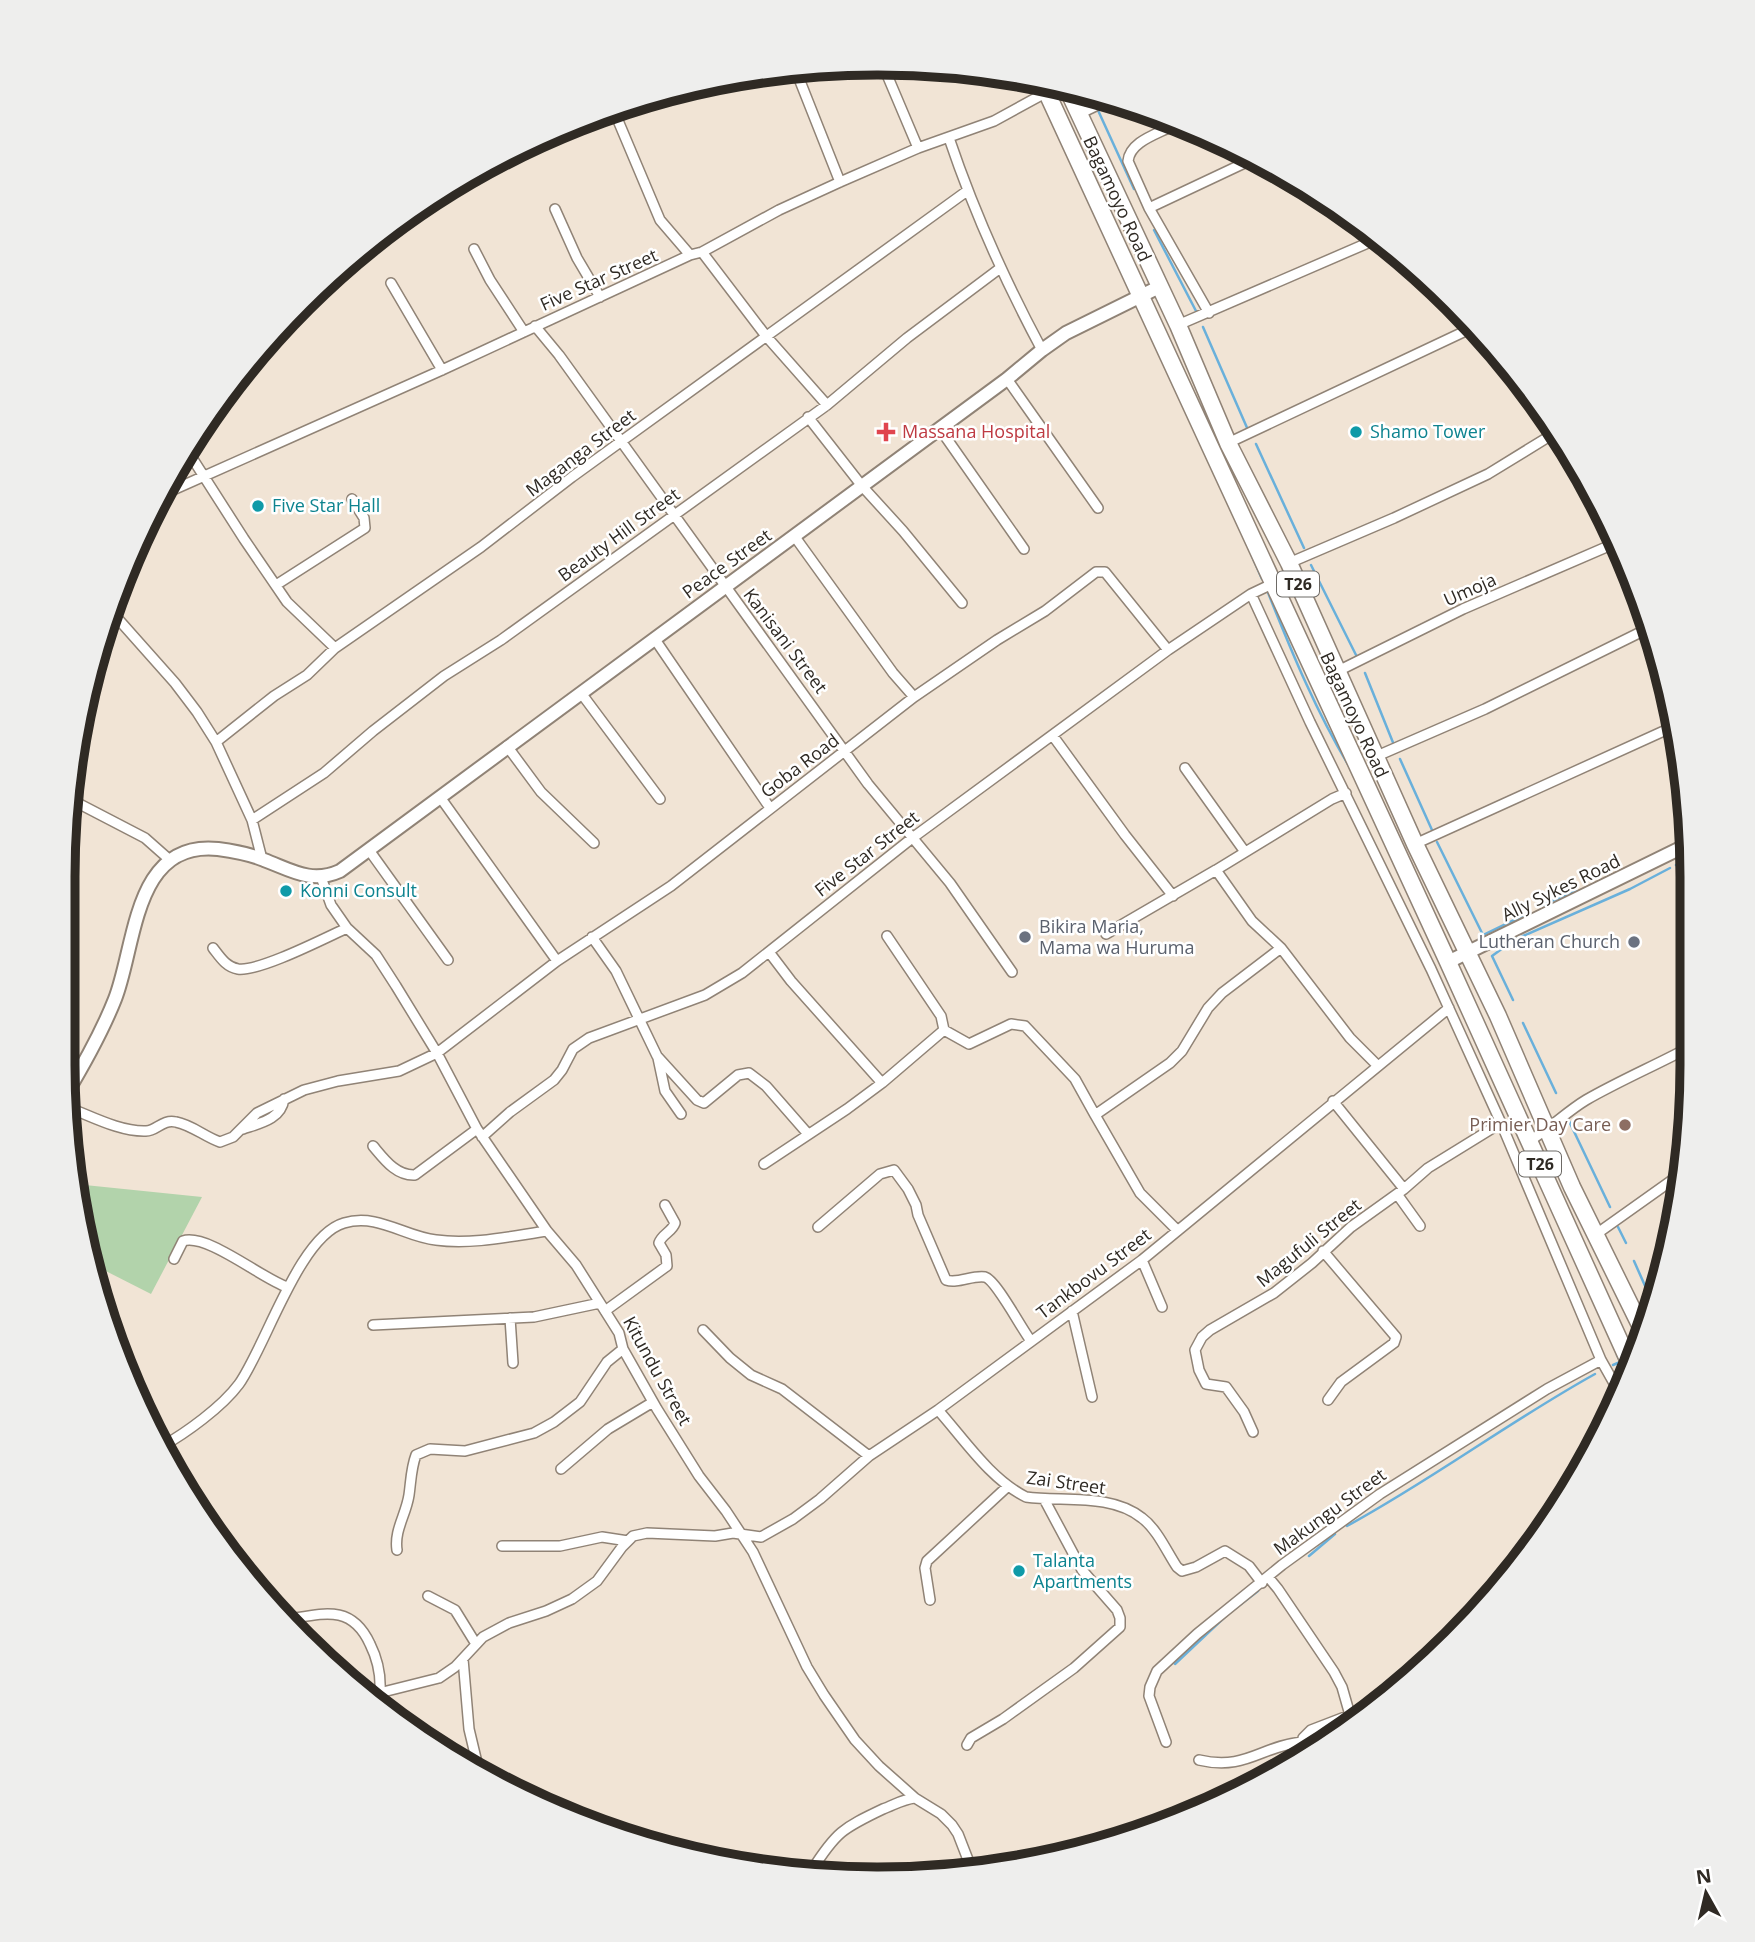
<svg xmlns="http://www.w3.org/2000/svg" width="1755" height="1942" viewBox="0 0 1755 1942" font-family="'Open Sans',sans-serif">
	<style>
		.green { fill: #b2d3ab }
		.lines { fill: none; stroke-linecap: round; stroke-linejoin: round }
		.stream { stroke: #69b0db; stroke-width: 2.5 }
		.street-casing { stroke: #908376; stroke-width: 12 }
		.secondary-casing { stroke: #908376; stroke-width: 16 }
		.highway-casing { stroke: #908376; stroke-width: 19 }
		.street { stroke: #fff; stroke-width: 9 }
		.secondary { stroke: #fff; stroke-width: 12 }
		.highway { stroke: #fff; stroke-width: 16 }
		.health-dot { fill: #e0444e; stroke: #fff; stroke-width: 2.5 }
		.culture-dot { fill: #0f9aa8; stroke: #fff; stroke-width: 2.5 }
		.worship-dot { fill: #6b7280; stroke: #fff; stroke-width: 2.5 }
		.education-dot { fill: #8d6e63; stroke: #fff; stroke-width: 2.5 }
		.labels { text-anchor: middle; stroke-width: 5; stroke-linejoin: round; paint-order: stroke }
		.shield { fill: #fff; stroke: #6d6a66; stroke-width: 2 }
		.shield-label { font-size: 16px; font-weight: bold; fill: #2f2a24 }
		.street-label { font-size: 18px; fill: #2f2a24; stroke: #fff }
		.health-label { font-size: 18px; fill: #be3a42; stroke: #fff; text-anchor: start }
		.culture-label { font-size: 18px; fill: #0d838f; stroke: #fff; text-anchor: start }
		.worship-label { font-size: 18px; fill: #5b616d; stroke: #fff; text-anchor: start }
		.education-label { font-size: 18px; fill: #785e54; stroke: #fff; text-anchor: end }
		.rim { fill: none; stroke: #2f2a24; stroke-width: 9 }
	</style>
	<rect width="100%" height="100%" fill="#f1e4d5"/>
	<path class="green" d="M75,1184L202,1197L151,1294L92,1264L79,1224Z"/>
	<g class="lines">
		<path class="stream" d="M1091,95L1134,189
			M1154,230L1196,311
			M1203,327L1248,430
			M1256,444L1304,548
			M1252,556L1262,579
			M1311,565L1356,655
			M1267,590C1292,653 1317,714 1352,771
			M1365,673L1394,745
			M1400,759L1432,830
			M1437,842L1483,935L1526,914
			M1676,865L1690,854
			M1543,905L1576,890
			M1513,1000L1492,956L1514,940L1630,889L1670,868
			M1523,1023L1556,1093
			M1569,1121L1610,1207
			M1618,1227L1626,1243
			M1634,1261L1654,1306
			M1617,1355L1627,1375
			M1613,1365L1620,1362
			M1347,1526C1432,1480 1510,1421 1595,1374
			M1309,1556L1335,1534
			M1175,1664L1228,1614L1258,1591"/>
		<g class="street-casing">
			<path id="street" d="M882,63L918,148
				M796,71L840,182
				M614,111L660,220L690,255
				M1079,114L1108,100
				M1176,121L1174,125C1158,134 1130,141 1128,161L1149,208L1209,313
				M949,138C974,212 1005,281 1042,350
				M494,163L591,117
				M1149,208L1253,159
				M555,209L577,258L600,297
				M474,249L490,280L524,332
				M702,252L766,336L827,405
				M391,283L442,370
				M1178,325L1377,239
				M535,326L559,355L868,784L950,883L1012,972
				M1476,329C1490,362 1517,385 1542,410
				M1007,379L1098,508
				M808,417L862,486L903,531L962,603
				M940,429L1024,549
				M1228,443L1474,327
				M187,450L244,539L287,602L335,648
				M164,494L442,370L690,255L702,252L779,210L840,182L918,148L994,121L1047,92
				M795,537L893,673L914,697
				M1612,545L1628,575L1635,582
				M1289,563L1394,518L1488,474L1558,431
				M276,585L365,528L364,518L352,499
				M1251,594L1310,722L1431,969L1501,1123L1601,1360L1619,1392
				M111,611L175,683L197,712L216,742L252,820L262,859
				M654,638L770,808
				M1338,671L1463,609L1618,542
				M581,693L660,799
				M1053,736L1125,835L1173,896
				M216,742L274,696L307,675L335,648L481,547L572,477L967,191
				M507,746L541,792L594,843
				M1377,756L1485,709L1649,628
				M1185,768L1245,852
				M440,797L557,961
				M68,798L145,838L171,861
				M252,820L324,773L373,731L444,676L501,640L827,405L907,338L999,269
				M1415,844L1677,725
				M369,850L448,960
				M1216,870L1252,921L1281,948L1350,1038L1377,1065
				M321,877L331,905L347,928L376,955L396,986L437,1053L477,1129L547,1231L576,1265L619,1333L623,1349L657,1409L699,1476L726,1511L753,1552L807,1667L824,1695L855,1740L879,1766L915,1798L941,1814L952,1825L958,1834L972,1870
				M1106,934L1216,870L1332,799L1346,793
				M887,936L941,1016L944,1030
				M592,937L616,971L657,1056L697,1100L704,1103L738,1075L749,1073L766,1086L808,1134
				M213,948C220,957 226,967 238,969C259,972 325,938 347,928
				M769,952L791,981L882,1083
				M944,1030L969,1044L1011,1024L1025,1026L1075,1079L1095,1115
				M658,1058L665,1091L681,1114
				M1333,1101L1404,1189
				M67,1107C91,1116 120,1132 146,1131C157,1131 162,1119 176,1122C192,1125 205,1137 220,1142L233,1137L257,1113L304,1090L338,1081L399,1071L437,1053L557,961L671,886L914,697L997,640L1045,611L1096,572H1105L1168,650
				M243,1129C261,1123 281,1119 284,1099
				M482,1137L510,1112L554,1080L562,1070L573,1049L589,1038L705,995L742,973L911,839L1168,650L1251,594L1272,584
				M1529,1141C1550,1129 1566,1112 1586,1100C1619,1081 1654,1066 1688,1048
				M373,1146C384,1159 396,1176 415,1175L477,1129
				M764,1164L847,1109L882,1083L944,1030
				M1397,1194L1420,1226
				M818,1227L880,1174L894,1170L908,1189L916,1205L918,1215L946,1280C958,1284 972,1275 985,1277C996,1280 1021,1328 1031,1341
				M1177,1230L1140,1193L1095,1115L1170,1063L1182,1051L1208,1008L1222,993L1281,948
				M1595,1235L1685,1171
				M1323,1251L1396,1337L1394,1343L1341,1382L1328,1400
				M174,1259L183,1241C207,1233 261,1278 287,1287
				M1142,1260L1162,1307
				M605,1311L667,1266L666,1255L659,1243C662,1234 672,1232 675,1223L665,1205
				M1072,1311L1092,1397
				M510,1318L513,1363
				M373,1325L534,1317L600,1303
				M703,1330L730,1358L751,1375L782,1389L869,1456
				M938,1410C964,1439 990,1479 1026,1497C1063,1502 1111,1493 1142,1518C1157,1529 1167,1552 1177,1567L1182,1571L1196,1567L1225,1551L1249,1566L1262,1583
				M1253,1432L1244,1412L1226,1387L1206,1384L1199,1370L1195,1350L1202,1337L1210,1330L1274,1293L1312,1263L1351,1227L1404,1189L1428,1168L1501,1123
				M161,1447C186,1433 222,1407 239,1384C266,1346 299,1236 344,1223C378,1213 405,1237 436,1240C472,1245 512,1236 547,1231
				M561,1469L608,1429L653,1402
				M502,1546H560L602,1537L628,1541
				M397,1550C394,1530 406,1515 409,1495C411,1481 411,1468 416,1455L430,1449L465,1451L534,1433L554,1422L580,1402L607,1362L623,1349
				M1269,1578L1278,1589L1334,1672L1342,1687L1350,1715
				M428,1596L455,1610L476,1644
				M930,1600L925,1568L927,1561L1007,1487
				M290,1619C325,1613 352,1605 370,1644C378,1660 381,1675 380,1692
				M463,1659L469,1729L479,1771
				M367,1696L439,1678L455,1667L483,1637L509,1623L546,1611L572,1599L597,1581L622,1547L633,1536L647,1533L715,1536L733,1533L761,1537L793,1519L820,1499L869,1456L938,1410L1142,1260L1449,1008
				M1166,1742L1149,1696L1150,1687L1157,1671L1197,1634L1282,1565L1380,1494L1547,1389L1601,1360
				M967,1745L971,1738L1003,1719L1074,1668L1120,1627V1618L1117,1610L1082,1570L1044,1499
				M1304,1754L1303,1738L1311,1730L1350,1715L1359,1720
				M1199,1760C1246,1771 1261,1746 1302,1742
				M812,1870C836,1832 843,1828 883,1809C894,1805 903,1799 915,1798"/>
		</g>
		<g class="secondary-casing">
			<path id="secondary" d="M1448,962L1689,844
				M66,1094C84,1064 102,1032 115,999C136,946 133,840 218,849C233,851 250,854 264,860C291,870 311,884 340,871L1007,379L1042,350L1066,333L1159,287"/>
		</g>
		<g class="highway-casing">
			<path id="highway" d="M1041,80L1448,962L1631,1366
				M1067,88L1178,325L1228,443L1289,563L1415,844L1498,1016L1572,1187L1645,1335"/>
		</g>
		<use href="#street" class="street"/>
		<use href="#secondary" class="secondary"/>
		<use href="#highway" class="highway"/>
	</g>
	<path class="health-dot" d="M882.5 421.5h7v7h7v7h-7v7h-7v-7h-7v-7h7z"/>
	<g class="culture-dot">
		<circle cx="1356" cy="432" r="7"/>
		<circle cx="258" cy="506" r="7"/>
		<circle cx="286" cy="891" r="7"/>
		<circle cx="1019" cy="1571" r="7"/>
	</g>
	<g class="worship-dot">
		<circle cx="1025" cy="937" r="7"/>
		<circle cx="1634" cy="942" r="7"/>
	</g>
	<circle class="education-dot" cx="1625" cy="1125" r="7"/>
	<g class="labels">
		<g class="shield">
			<rect x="1277" y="571.5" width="42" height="25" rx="5"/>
			<rect x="1519" y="1151.5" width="42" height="25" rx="5"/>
		</g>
		<g class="shield-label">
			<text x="1298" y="590">T26</text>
			<text x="1540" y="1170">T26</text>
		</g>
		<g class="street-label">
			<text transform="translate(1117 199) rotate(65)" y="6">Bagamoyo Road</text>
			<text transform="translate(599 280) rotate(-24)" y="6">Five Star Street</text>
			<text transform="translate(581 453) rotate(-37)" y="6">Maganga Street</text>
			<text transform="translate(619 535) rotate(-36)" y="6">Beauty Hill Street</text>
			<text transform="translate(727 564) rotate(-36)" y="6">Peace Street</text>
			<text transform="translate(1470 590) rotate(-24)" y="6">Umoja</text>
			<text transform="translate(785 641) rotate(53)" y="6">Kanisani Street</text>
			<text transform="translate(1354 715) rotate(65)" y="6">Bagamoyo Road</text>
			<text transform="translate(800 766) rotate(-37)" y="6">Goba Road</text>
			<text transform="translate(867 854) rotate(-38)" y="6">Five Star Street</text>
			<text transform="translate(1561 888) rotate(-26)" y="6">Ally Sykes Road</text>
			<text transform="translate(1309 1243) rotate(-39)" y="6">Magufuli Street</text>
			<text transform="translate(1094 1274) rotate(-37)" y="6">Tankbovu Street</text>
			<text transform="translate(657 1371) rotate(61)" y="6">Kitundu Street</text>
			<text transform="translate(1066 1483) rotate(8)" y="6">Zai Street</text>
			<text transform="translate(1330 1512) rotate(-36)" y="6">Makungu Street</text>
		</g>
		<g class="health-label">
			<text x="902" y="438">Massana Hospital</text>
		</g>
		<g class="culture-label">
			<text x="1370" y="438">Shamo Tower</text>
			<text x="272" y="512">Five Star Hall</text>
			<text x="300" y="897">Konni Consult</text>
			<text x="1033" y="1567">Talanta<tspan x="1033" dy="21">Apartments</tspan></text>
		</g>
		<g class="worship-label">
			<text x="1039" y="933">Bikira Maria,<tspan x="1039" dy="21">Mama wa Huruma</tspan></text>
			<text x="1620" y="948" text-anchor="end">Lutheran Church</text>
		</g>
		<g class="education-label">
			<text x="1611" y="1131">Primier Day Care</text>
		</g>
	</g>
	<path d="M0 0H1755V1942H0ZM877 75H878A802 802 0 0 1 1680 877V1065A802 802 0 0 1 878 1867H877A802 802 0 0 1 75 1065V877A802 802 0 0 1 877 75Z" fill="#eeeeed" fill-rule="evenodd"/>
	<path class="rim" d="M877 75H878A802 802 0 0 1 1680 877V1065A802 802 0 0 1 878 1867H877A802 802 0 0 1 75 1065V877A802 802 0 0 1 877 75Z"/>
	<g transform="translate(1706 1893) rotate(352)" stroke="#ffffff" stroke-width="5" paint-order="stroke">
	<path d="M0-5L12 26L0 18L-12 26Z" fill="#2f2a24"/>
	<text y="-10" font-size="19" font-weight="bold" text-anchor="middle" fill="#2f2a24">N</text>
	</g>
</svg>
